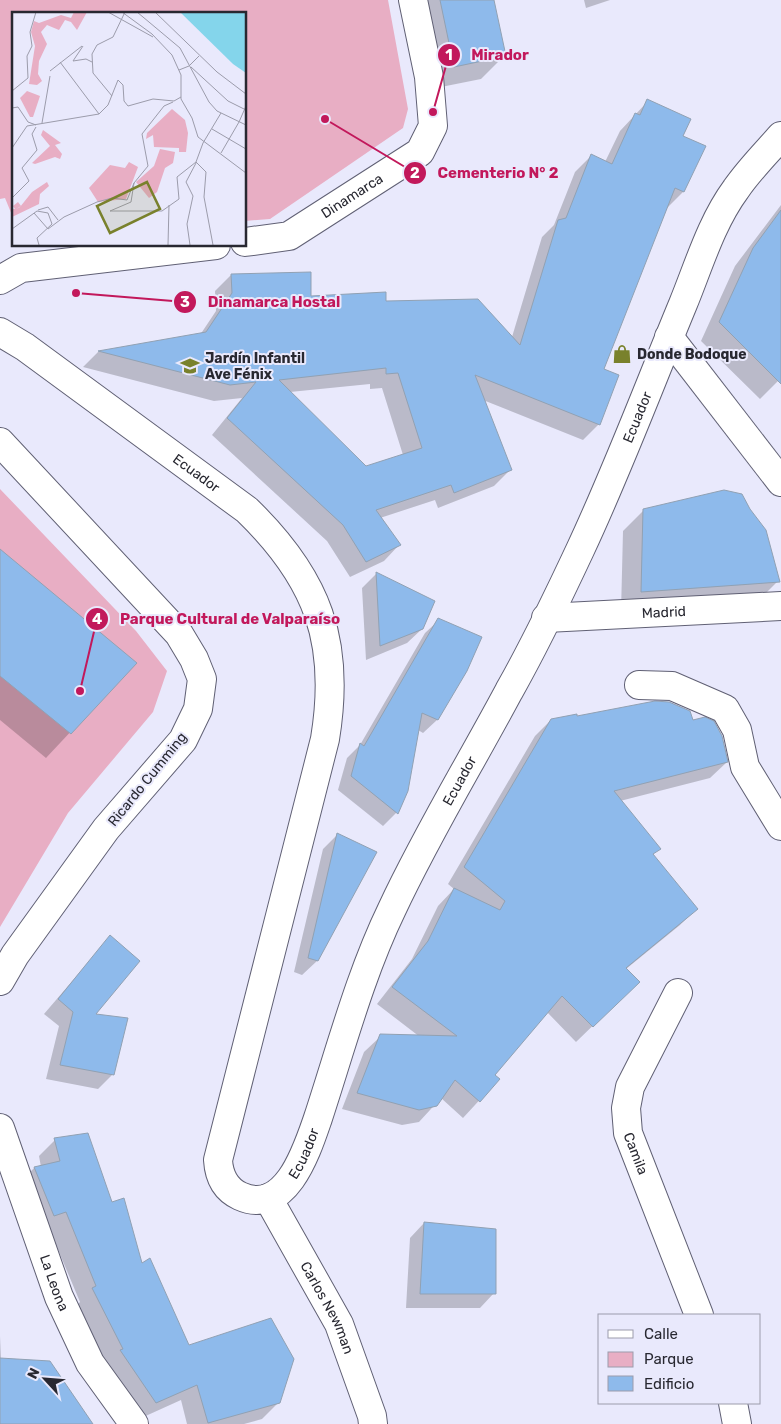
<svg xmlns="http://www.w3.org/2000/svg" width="781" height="1424" viewBox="0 0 781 1424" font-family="Rubik,sans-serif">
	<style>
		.green { fill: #e8aec4 }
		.shadow { fill: #0003; fill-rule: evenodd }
		.building { fill: #8ebaeb; stroke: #91a1b3; fill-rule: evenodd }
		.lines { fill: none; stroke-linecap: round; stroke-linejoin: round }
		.street-casing { stroke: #606074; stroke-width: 30 }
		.secondary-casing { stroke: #606074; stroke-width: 30 }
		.street { stroke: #fff; stroke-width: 28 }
		.secondary { stroke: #fff; stroke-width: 28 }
		.labels { text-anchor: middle; stroke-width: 4; stroke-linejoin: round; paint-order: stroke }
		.street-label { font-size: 14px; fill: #282831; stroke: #e9e9fc }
		.poi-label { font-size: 14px; font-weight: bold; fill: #282831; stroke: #e9e9fc; text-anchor: start }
		.inset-road { fill: none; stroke: #9c9cab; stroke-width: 1 }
		.view { fill: #79812c; fill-opacity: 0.15; stroke: #79812c; stroke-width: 2.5 }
		.inset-edge { fill: none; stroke: #282831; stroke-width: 2.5 }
		.leader { fill: none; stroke: #c2185b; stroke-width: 2 }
		.callout-dot { fill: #c2185b; stroke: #e9e9fc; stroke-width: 2 }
		.mark-label { font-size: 15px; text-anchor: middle; font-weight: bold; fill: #fff }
		.callout-label { font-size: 15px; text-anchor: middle; font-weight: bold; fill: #c2185b; stroke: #e9e9fc; stroke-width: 4; stroke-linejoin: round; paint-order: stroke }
	</style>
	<rect width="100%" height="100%" fill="#e9e9fc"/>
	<path class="green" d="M0,0H388L408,109L403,128L270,219L245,221V14H14V220L5,198L0,199Z
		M0,489L136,631L167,671L153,712L68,813L0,927Z"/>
	<path class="shadow" d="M412,0H493L505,55L481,79L431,89Z
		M584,0H610L586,8Z
		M648,101L682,136L683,192L667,208L602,369L599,424L583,440L483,400L510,470L494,486L438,508L435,500L380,518L399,545L384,561L350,577L327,541L212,435L242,398L214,401L83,367L98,352L200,335L216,311L215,291L231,275L310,297L385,302L512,337L542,237L554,225L575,172L591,156L605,162L620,131ZM370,384V389L382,388L403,455L365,468L290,392Z
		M781,205V378L760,399L701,341L735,266Z
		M644,510L778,581L758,601L621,612L623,531Z
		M0,551L135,663L46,758L0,720Z
		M376,574L433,602L422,629L407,643L366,660L362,588Z
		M439,620L466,670L437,720L423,733L418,730L405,796L396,813L383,826L338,790L347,758L360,745L425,633Z
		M576,718L692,722L727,762L710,778L620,801L659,848L652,855L696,909L680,925L626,969L638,982L576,1042L547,1012L494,1076L498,1080L463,1118L441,1098L419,1122L402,1125L342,1109L364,1052L381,1036L420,1037L377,1004L412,959L438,906L454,889L448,884L535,736L551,720Z
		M338,834L317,961L302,975L294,972L323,849Z
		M110,937L93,1015L112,1075L98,1089L46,1079L59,1026L44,1014Z
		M55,1140L111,1204L141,1264L188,1346L279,1402L262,1419L244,1424H187L181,1400L139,1419L104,1368L76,1306L80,1302L49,1228L18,1185L34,1168L41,1167L39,1156Z
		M424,1223L494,1293L480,1308H406L410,1238Z
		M0,1336L1,1360L91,1424H0Z"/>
	<path class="building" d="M440,0H494L506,56L454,67Z
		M647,99L691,119L683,136L706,146L684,192L675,188L604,369L619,375L600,425L475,375L512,470L454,493L451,485L376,510L401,545L366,562L343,525L227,418L256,382L230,385L98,351L206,332L232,293L231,274L311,272V296L386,292V301L478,299L520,345L558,220L566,218L591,154L612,164L635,113L640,115ZM386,368V374L398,373L422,448L366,466L279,380Z
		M781,210V384L719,322L753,248Z
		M724,490L742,494L750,509L766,530L780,582L641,592L643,509Z
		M0,549L137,663L71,734L0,676Z
		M376,572L435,601L423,629L380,646Z
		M438,618L482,637L467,671L438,720L422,713L408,791L398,814L351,776L360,743L364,746Z
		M655,701L669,702L690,711L693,720L705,717L714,721L722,736L728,762L614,791L661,849L653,854L698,909L626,968L640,982L593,1027L562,996L495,1075L500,1079L480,1102L455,1080L437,1106L419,1110L357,1093L380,1034L457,1036L392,987L428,941L454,888L500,910L505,901L464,867L551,719L577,714V716Z
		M337,833L377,852L318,961L308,958Z
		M110,935L140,961L96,1014L128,1018L114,1075L60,1065L73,1012L58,999Z
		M88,1133L112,1202L124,1198L142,1263L150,1258L189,1345L271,1318L294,1359L280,1403L208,1423L197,1385L156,1403L120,1350L123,1349L92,1288L96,1286L66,1212L54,1216L34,1167L60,1161L54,1138Z
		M424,1222L496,1229V1294H420Z
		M0,1358L50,1361L93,1424H0Z"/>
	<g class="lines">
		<g class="street-casing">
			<g id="street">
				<path id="s1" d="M245,242L289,236L420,152L433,126L429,77L413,0"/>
				<path d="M0,280L21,268L216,245"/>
				<path d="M669,337L781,482"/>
				<path id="s2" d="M546,618L781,606"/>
				<path d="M639,685L672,686L725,709L737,730L745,767L781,826"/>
				<path id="s3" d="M678,993L630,1087L626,1108L628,1133L699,1315"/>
				<path id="s4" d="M0,1128L59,1297L90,1363L134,1424"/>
				<path id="s5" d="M268,1198L339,1324L372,1416L373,1424"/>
				<path d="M733,1403L737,1424"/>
			</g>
		</g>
		<g class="secondary-casing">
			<g id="secondary">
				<path id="s6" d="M0,332L25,347L247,510C318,579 341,642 325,739L218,1160C219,1176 225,1189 240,1196C286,1217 307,1150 318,1118C341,1048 360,975 392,909C427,834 470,764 509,691C535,645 558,597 580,550C618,469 649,386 683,304C699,265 711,223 736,189C749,170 766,153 781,136"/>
				<path d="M0,442L179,634L194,659L202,679L198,709L183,740L106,829L15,955L0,981"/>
			</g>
		</g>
		<use href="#street" class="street"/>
		<use href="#secondary" class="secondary"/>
	</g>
	<defs>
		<g id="shop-bare" transform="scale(1.5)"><path d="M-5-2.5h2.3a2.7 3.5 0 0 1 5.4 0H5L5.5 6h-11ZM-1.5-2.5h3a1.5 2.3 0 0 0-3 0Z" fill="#79812c" stroke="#e9e9fc" stroke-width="2.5" paint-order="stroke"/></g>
		<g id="school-bare" transform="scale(1.5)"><path d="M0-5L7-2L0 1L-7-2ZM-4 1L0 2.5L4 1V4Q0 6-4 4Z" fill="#79812c" stroke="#e9e9fc" stroke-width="2.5" paint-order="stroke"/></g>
	</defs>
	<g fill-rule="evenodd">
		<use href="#shop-bare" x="622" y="354"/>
		<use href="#school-bare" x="190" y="366"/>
	</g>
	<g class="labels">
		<g class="street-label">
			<text dy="5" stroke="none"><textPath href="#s1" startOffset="119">Dinamarca</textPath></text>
			<text dy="5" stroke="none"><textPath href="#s6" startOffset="1935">Ecuador</textPath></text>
			<text dy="5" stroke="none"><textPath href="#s6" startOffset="242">Ecuador</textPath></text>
			<text dy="5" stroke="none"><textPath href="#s2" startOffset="118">Madrid</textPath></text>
			<text transform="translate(147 779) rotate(-51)" y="5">Ricardo Cumming</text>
			<text dy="5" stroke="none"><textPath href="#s6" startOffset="1530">Ecuador</textPath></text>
			<text dy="5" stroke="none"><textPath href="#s6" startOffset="1125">Ecuador</textPath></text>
			<text dy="5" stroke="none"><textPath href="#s3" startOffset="174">Camila</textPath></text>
			<text dy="5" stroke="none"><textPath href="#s4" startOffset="164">La Leona</textPath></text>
			<text dy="5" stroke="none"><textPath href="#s5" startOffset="125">Carlos Newman</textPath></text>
		</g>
		<g class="poi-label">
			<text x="637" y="359">Donde Bodoque</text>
			<text x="205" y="363">Jardín Infantil<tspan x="205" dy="16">Ave Fénix</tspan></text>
		</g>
	</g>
	<g transform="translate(12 12)">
		<rect width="234" height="234" fill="#e9e9fc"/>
		<path d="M62,0H75L65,18L59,10L53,8L47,18L35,13L29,20L35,32L27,49L26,62L30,69L25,73L17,72L23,34L19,20L22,9L27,11L49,3L59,6ZM15,79L28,84L21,105H18L8,86ZM160,97L173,108L176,121L174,140H167V136L142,135L141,123L134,127L135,121ZM31,118L49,131L43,133L50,142L48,147L43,145L23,152L20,151L38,134L29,123ZM148,137L163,140L161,151L153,156L145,180L137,186L124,170L142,154ZM117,150L126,155L114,187L86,190L77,176L98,153L113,156ZM35,170L37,174L28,182L27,192L0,205V197H3L1,194L6,190L9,194L4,197L8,195L20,180Z" fill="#e8aec4"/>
		<path d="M168,0H234V61L221,52Z" fill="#84d5eb"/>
		<path class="inset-road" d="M96,0L141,25M110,0L140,22L160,43L169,63V87L180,106L186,125L234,161M125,0L168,36L197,90L205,99L234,113M143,0L205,60L234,82M71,34L61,49L74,47L80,50M48,50L87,102M179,55L216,89L234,98M167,58L177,54L187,44M38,59L70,34M0,79L16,66L15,44L20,34L18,20L24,0M100,84L81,61L80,42L85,33L101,25L113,0M0,96L6,95L16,110L24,113M227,110L234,94M30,111L38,64M200,117L234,137M0,136L15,114L87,102L96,93L106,68L111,73L112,89L116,94L141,87L162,89L169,85M209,141L227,110M184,150L194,160L192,185L201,233M184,150L191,131L209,101M122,171L136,154L130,122L152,94L161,90M0,186L17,169L10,156L25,138L20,122L24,115M26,198L36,195L46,208M22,201L36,217M0,217L25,199L36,201L40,212L25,226L27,233M36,217L52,205L85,190L100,186L115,188L122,171L119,190L98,199H150L167,187L165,165L184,150M156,233L157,193M178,233L175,212L181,184L174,170L184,151"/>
		<path class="view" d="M135,170L148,197L98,221L85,194Z"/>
		<rect width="234" height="234" class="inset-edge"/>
	</g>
	<path class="leader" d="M433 112L449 55M325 119L415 173M76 293L185 302M80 691L97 619"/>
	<g class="callout-dot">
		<circle cx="433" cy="112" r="5"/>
		<circle cx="325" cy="119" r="5"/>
		<circle cx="76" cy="293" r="5"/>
		<circle cx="80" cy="691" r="5"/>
		<circle cx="449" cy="55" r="12"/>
		<circle cx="415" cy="173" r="12"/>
		<circle cx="185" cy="302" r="12"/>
		<circle cx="97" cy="619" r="12"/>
	</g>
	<g class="mark-label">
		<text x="449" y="60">1</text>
		<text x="415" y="178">2</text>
		<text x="185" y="307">3</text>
		<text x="97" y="624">4</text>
	</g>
	<g class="callout-label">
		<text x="500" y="60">Mirador</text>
		<text x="498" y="178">Cementerio N° 2</text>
		<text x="274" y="307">Dinamarca Hostal</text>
		<text x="230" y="624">Parque Cultural de Valparaíso</text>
	</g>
	<rect x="598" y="1314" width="162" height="90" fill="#e9e9fc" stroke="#9c9cab"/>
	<rect x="608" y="1330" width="25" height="8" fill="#ffffff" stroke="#9c9cab"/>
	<text x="644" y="1339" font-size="15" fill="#282831">Calle</text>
	<rect x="608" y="1352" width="25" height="15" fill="#e8aec4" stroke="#9c9cab"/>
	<text x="644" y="1364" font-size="15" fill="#282831">Parque</text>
	<rect x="608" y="1376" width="25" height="15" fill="#8ebaeb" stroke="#9c9cab"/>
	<text x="644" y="1389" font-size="15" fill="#282831">Edificio</text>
	<g transform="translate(45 1379) rotate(296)" stroke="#e9e9fc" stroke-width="4" paint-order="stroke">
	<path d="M0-4L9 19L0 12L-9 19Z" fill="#282831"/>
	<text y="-8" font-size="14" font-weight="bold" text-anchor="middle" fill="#282831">N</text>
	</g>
</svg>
